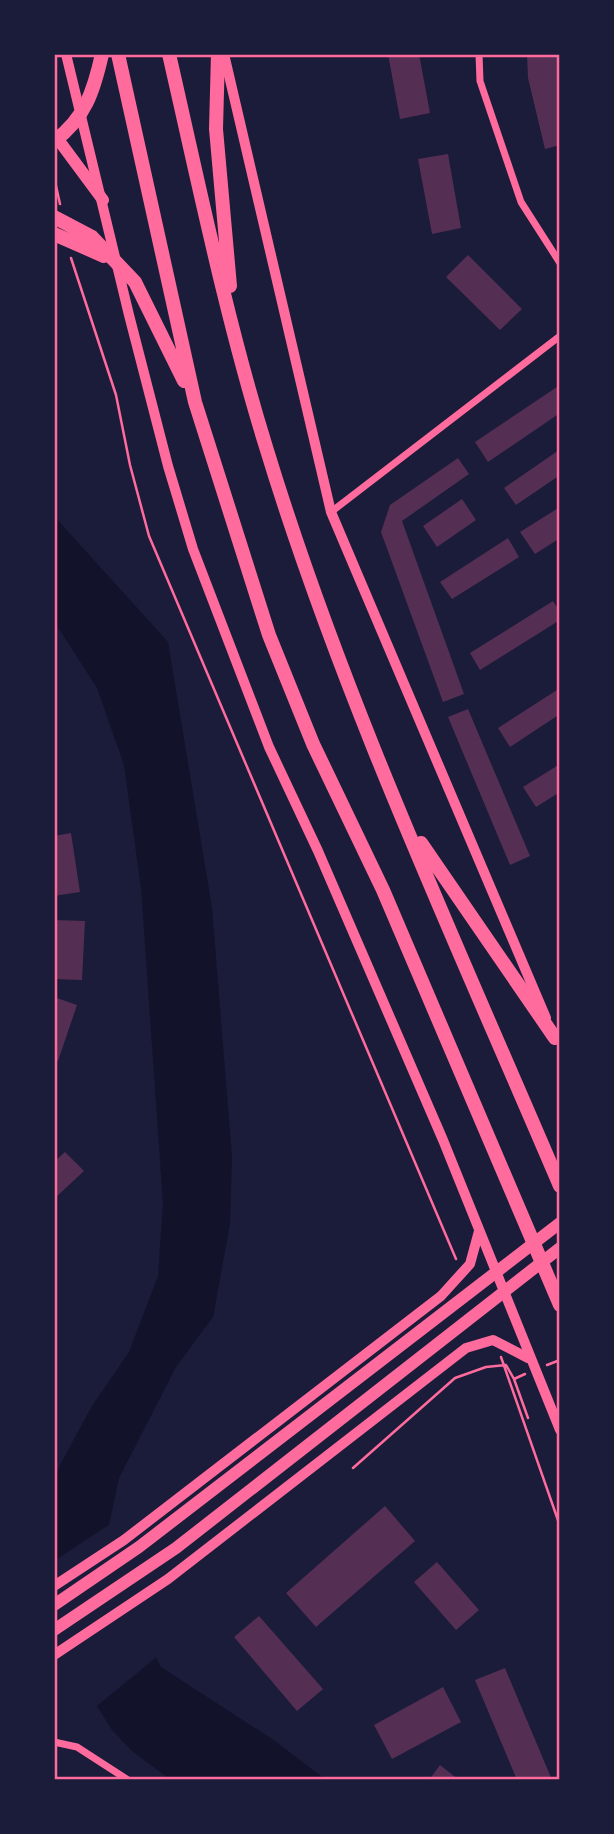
<svg xmlns="http://www.w3.org/2000/svg" width="614" height="1834" viewBox="0 0 614 1834" font-family="'Titillium Web',sans-serif">
	<style>
		.water { fill: #12122b }
		.pier { fill: #1b1b3a }
		.building { fill: #542f53 }
		.lines { fill: none; stroke-linecap: round; stroke-linejoin: round }
		.path { stroke: #ff6b9d; stroke-width: 2.5 }
		.minor { stroke: #ff6b9d; stroke-width: 7 }
		.tertiary { stroke: #ff6b9d; stroke-width: 10 }
		.secondary { stroke: #ff6b9d; stroke-width: 10 }
		.primary { stroke: #ff6b9d; stroke-width: 12 }
		.trunk { stroke: #ff6b9d; stroke-width: 14 }
		.neatline { fill: none; stroke: #ff6b9d; stroke-width: 2.5 }
	</style>
	<rect width="100%" height="100%" fill="#1b1b3a"/>
	<path class="water" d="M54,516L168,642L212,908L232,1157L230,1224L213,1317L176,1367L119,1478L109,1525L143,1633L161,1667L275,1741L326,1780H171L132,1751L112,1730L54,1638V1483L60,1465L92,1406L129,1352L158,1276L163,1203L141,888L124,765L97,688L54,621Z"/>
	<path class="pier" d="M113,1522L146,1632L159,1655L93,1709L54,1645V1561Z"/>
	<path class="building" d="M388,54H419L430,113L400,119Z
		M527,54H560V145L545,149L528,78Z
		M448,154L461,228L432,234L418,159Z
		M468,255L522,309L500,330L446,277Z
		M560,385V413L488,462L475,442Z
		M559,450L560,475L516,505L504,488Z
		M458,458L469,474L402,521L464,694L443,702L381,532L390,505Z
		M462,499L476,520L437,547L423,526Z
		M560,507V538L535,554L520,532Z
		M508,538L519,557L452,599L440,582Z
		M553,601L560,612V620L480,670L470,653Z
		M560,688V714L510,747L498,728Z
		M468,709L530,856L510,865L448,717Z
		M560,764V792L536,807L523,787Z
		M71,833L80,892L54,896V836Z
		M54,920L85,921L82,980L54,979Z
		M54,997L77,1005L58,1061L54,1060Z
		M65,1152L84,1171L55,1198L54,1162Z
		M385,1506L415,1541L316,1627L286,1593Z
		M437,1562L479,1610L456,1630L414,1582Z
		M259,1616L323,1689L297,1711L234,1637Z
		M505,1668L552,1780H517L475,1680Z
		M443,1687L461,1722L392,1759L374,1725Z
		M440,1765L459,1780H429Z"/>
	<g class="lines">
		<path class="path" d="M54,177L60,204
			M71,258L116,395L130,465L149,536L456,1259
			M501,1357L560,1526
			M547,1365L560,1360
			M514,1379L528,1418
			M353,1468L455,1378L486,1367L506,1365L514,1379L525,1374"/>
		<path class="minor" d="M479,54L480,81L521,202L560,263
			M331,512L560,336
			M54,1742L77,1747L128,1780"/>
		<path class="tertiary" d="M54,1586L124,1540L441,1296L470,1264L479,1231
			M54,1655L168,1579L466,1348L493,1340L528,1358"/>
		<path class="secondary" d="M66,54L129,315L168,466L193,549L269,747L318,851L443,1140L560,1430
			M224,54L331,512L546,1018"/>
		<path class="primary" d="M54,139L60,142L103,200
			M54,1605L139,1547L560,1223
			M54,1630L176,1548L560,1248"/>
		<path class="trunk" d="M118,54L195,402L269,635L313,744L383,890L560,1305
			M169,54C199,185 226,318 266,447C343,700 456,942 560,1186
			M218,54L216,129L230,286
			M54,141C85,119 94,90 102,54
			M54,217L92,237L135,282L184,381
			M54,234L104,256
			M421,843L555,1038"/>
	</g>
	<rect width="614" height="1834" fill="none" stroke="#1b1b3a" stroke-width="112"/>
	<rect x="56" y="56" width="502" height="1722" class="neatline"/>
</svg>
